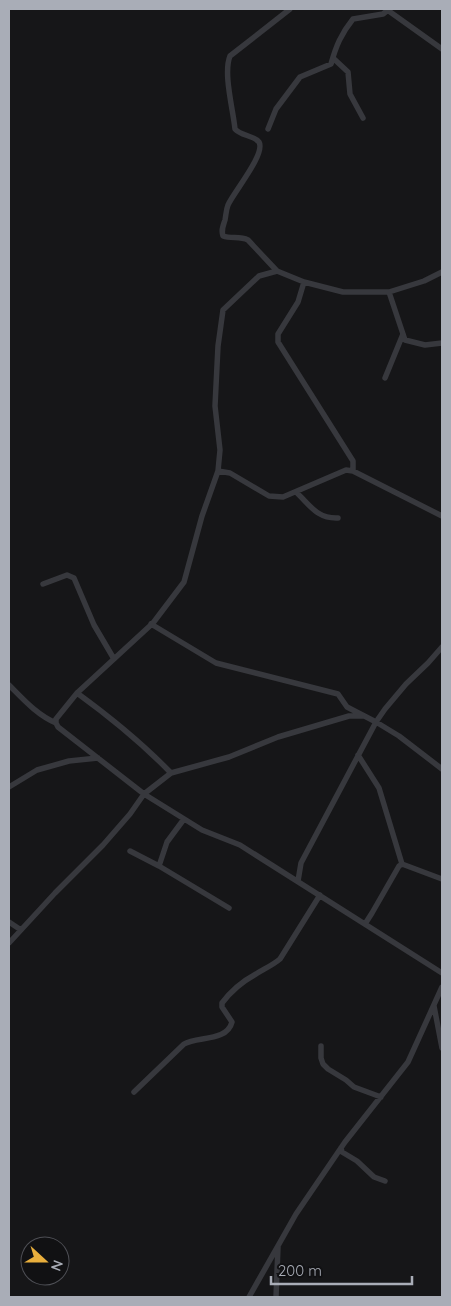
<svg xmlns="http://www.w3.org/2000/svg" width="451" height="1306" viewBox="0 0 451 1306" font-family="Quicksand,sans-serif">
	<style>
		.lines { fill: none; stroke-linecap: round; stroke-linejoin: round }
		.minor { stroke: #37383d; stroke-width: 5.5 }
	</style>
	<rect width="100%" height="100%" fill="#161618"/>
	<g class="lines">
		<path class="minor" d="M386,9L442,49
			M333,58L348,72L350,94L363,118
			M268,129L276,109L300,77L331,64C336,46 341,34 353,19L383,14L388,10
			M277,271L248,240C240,236 231,239 223,236C221,230 223,226 225,220C226,215 226,210 228,205C233,193 266,154 259,142C253,135 241,136 235,129C233,109 223,73 230,56L290,9
			M442,272L424,281L389,292H343L304,282L277,271L259,276L223,310L218,346L215,406L220,450L218,471L202,516L184,582L153,623L77,693L56,719V723L58,727L144,794L202,830L240,845L442,973
			M304,282L298,302L278,334V342L353,461V471
			M389,292L405,340L425,345L442,343
			M385,378L403,334
			M218,471L230,473L269,496L283,497L346,470L353,471L442,516
			M296,492C310,505 317,519 338,518
			M43,584L67,575L74,578L94,625L114,659
			M151,624L216,663L338,694L347,707L376,722L399,736L442,769
			M9,685C23,699 37,715 56,723
			M77,693C110,717 142,743 171,773
			M358,755L379,788L402,864L442,879
			M9,787L37,770L69,761L98,758
			M130,851L159,866L167,842L184,819
			M159,866L229,908
			M298,881L301,863L376,722L385,709L406,684L428,663L442,647
			M9,922L21,930
			M365,924L372,913L399,866L402,864
			M9,943L55,893L103,845L130,814L144,794L171,773L229,757L278,737L349,716H364
			M434,1006L442,1048
			M321,1046V1058L323,1064L328,1069L346,1080L354,1087L381,1097
			M134,1092L184,1044C197,1036 227,1042 232,1022L222,1007V1003C231,991 243,981 256,974C264,969 273,965 280,959L320,895
			M341,1148L342,1152L357,1161L374,1177L385,1181
			M249,1297L296,1214L345,1142L408,1062L442,987
			M276,1297L278,1247"/>
	</g>
	<rect width="451" height="1306" fill="none" stroke="#a9adb7" stroke-width="20"/>
	<g transform="translate(45 1261) rotate(111)"><circle r="24" fill="#111113" stroke="#4e4f55"/>
	<path d="M0-4L9 19L0 12L-9 19Z" fill="#e9af3d"/>
	<text y="-8" font-size="14" font-weight="bold" text-anchor="middle" fill="#a9adb7">N</text>
	</g>
	<path d="M271 1276v8h141v-8" fill="none" stroke="#a9adb7" stroke-width="2.5"/>
	<text x="278" y="1276" font-size="15" fill="#a9adb7" stroke="#111113" stroke-width="4" paint-order="stroke">200 m</text>
</svg>
